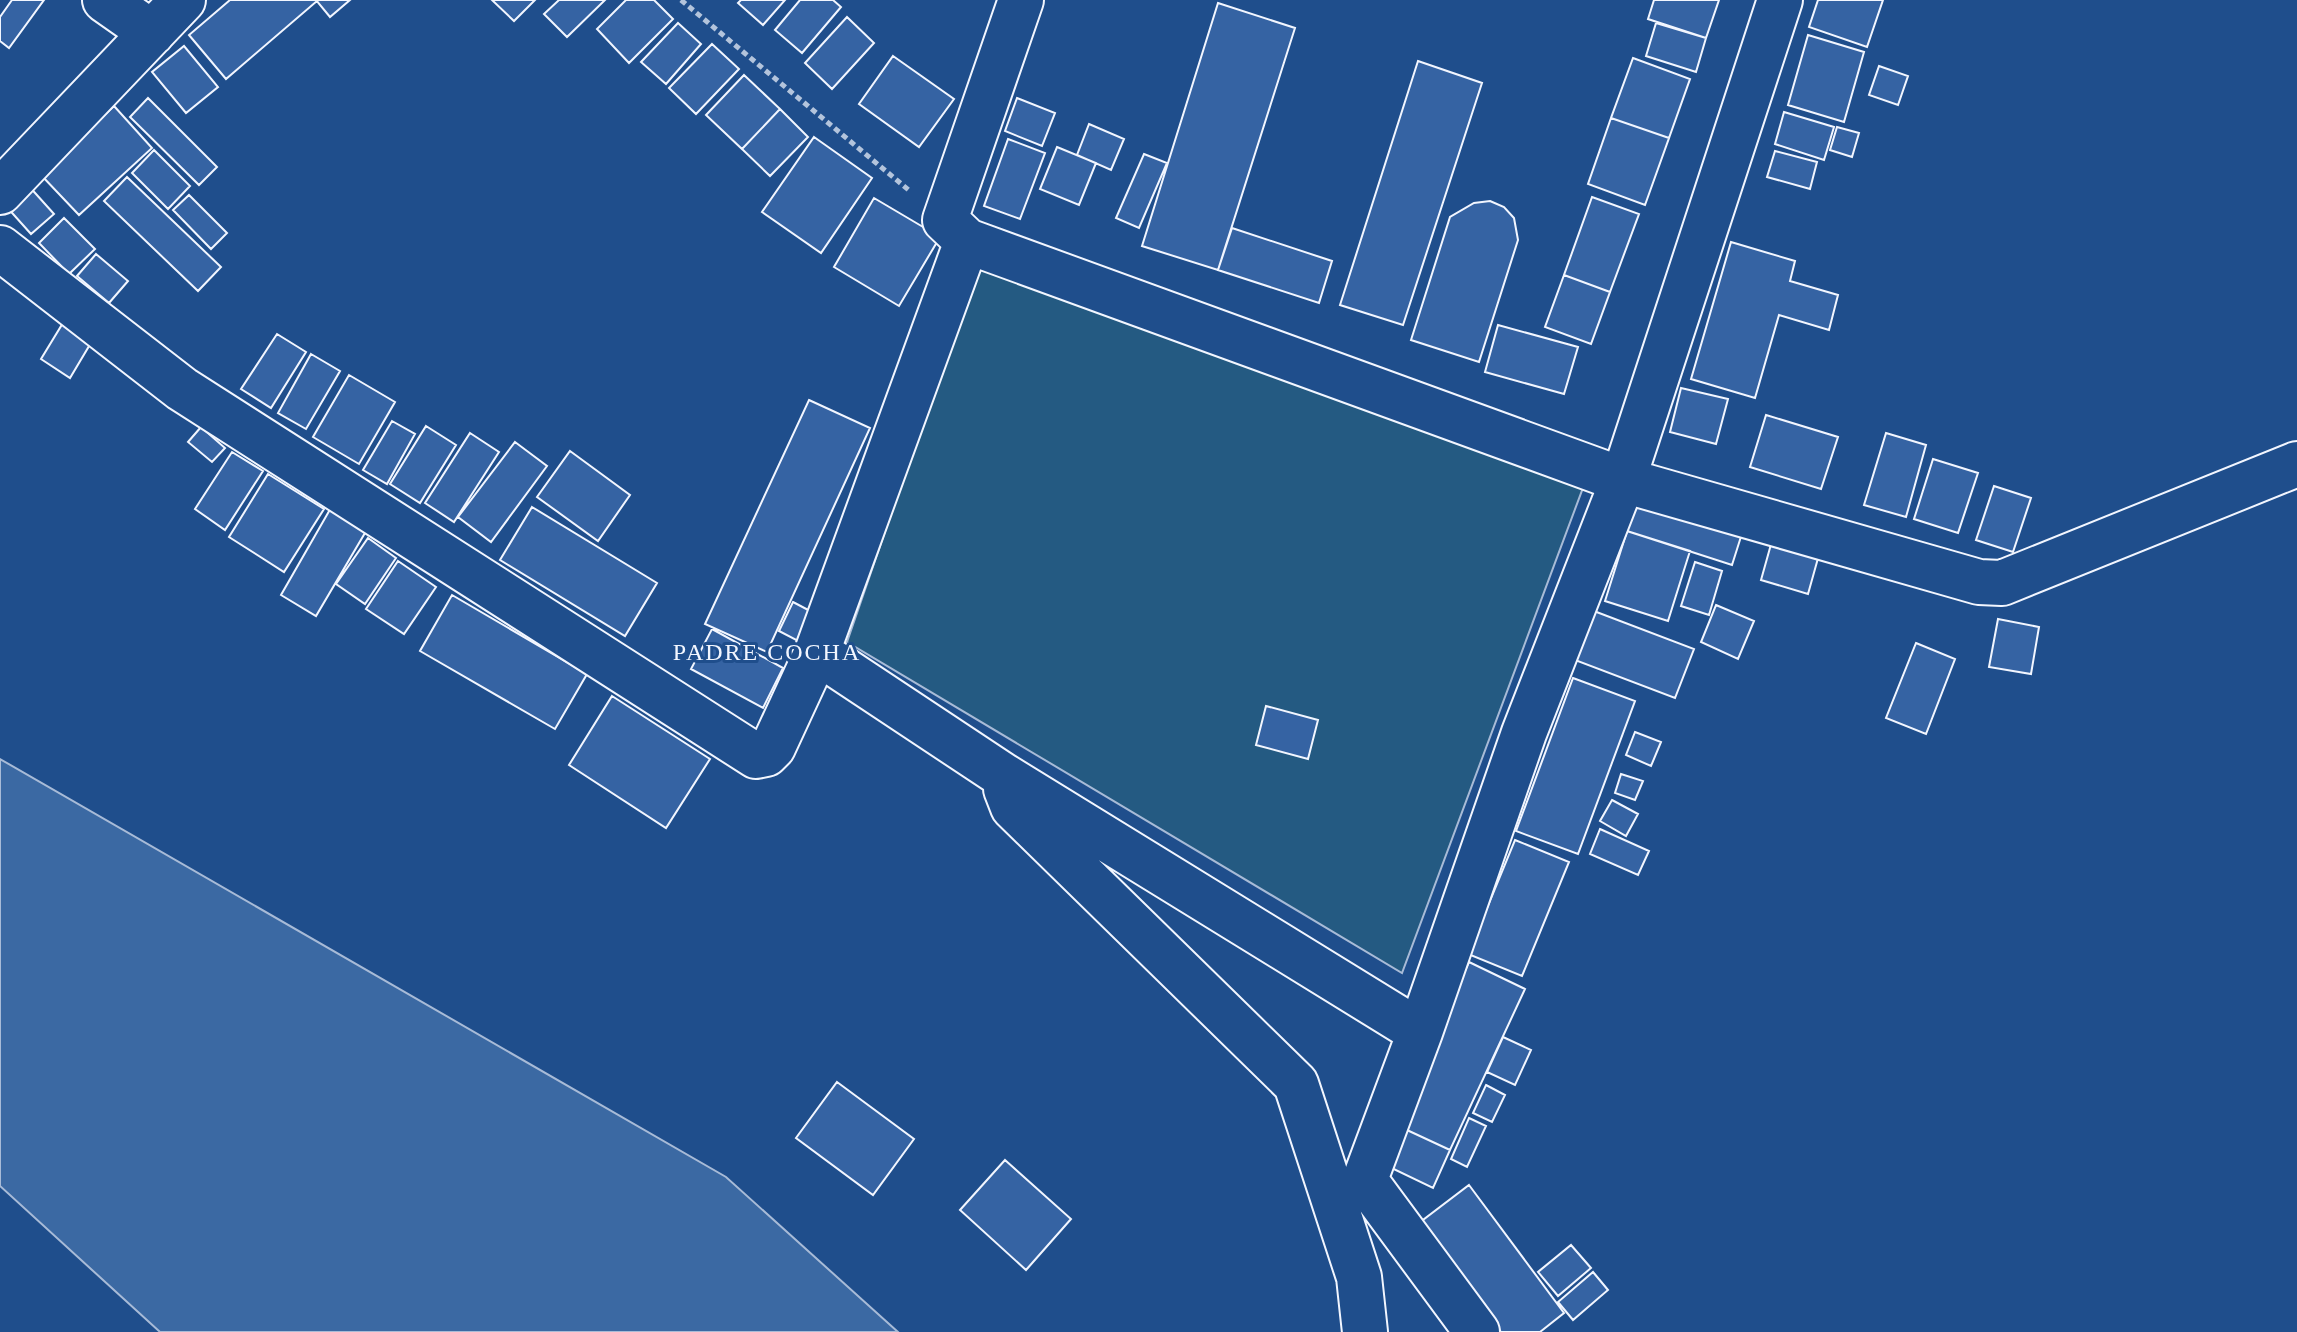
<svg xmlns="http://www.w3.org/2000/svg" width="2297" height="1332" viewBox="0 0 2297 1332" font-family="'Times New Roman',serif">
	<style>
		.green { fill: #245a82; stroke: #a8bbd7; stroke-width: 2 }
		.water { fill: #3b69a3; stroke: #a8bbd7; stroke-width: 2 }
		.building { fill: #3563a3; stroke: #f2f6ff; stroke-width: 2 }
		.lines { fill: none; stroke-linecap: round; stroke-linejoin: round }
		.minor-casing { stroke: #f2f6ff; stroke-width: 48 }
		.path { stroke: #b3c4dc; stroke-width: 5; stroke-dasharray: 6 4; stroke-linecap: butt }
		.minor { stroke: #1f4e8c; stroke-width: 44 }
		.labels { text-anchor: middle; stroke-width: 6; stroke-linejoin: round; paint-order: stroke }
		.quarter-label { font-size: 24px; letter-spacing: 2px; fill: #f2f6ff; stroke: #1f4e8c }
	</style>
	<rect width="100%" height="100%" fill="#1f4e8c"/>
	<path class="green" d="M983,247L1590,469L1402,973L847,642Z"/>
	<path class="water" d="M0,759L726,1177L898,1332H160L0,1186Z"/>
	<path class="building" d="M12,0H44L9,48L0,41V17Z
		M230,0H316L317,1L226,79L189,35Z
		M316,0H350L330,17Z
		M492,0H535L514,21Z
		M559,0H605L567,37L544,14Z
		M626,0H654L673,19L629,63L597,29Z
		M741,0H785L763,25L738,3Z
		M800,0H833L841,7L802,53L775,30Z
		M1654,0H1719L1706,38L1648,19Z
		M1818,0H1883L1867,47L1809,27Z
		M1218,3L1295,28L1218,270L1142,246Z
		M847,17L874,43L832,89L805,63Z
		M678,23L701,44L666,84L641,62Z
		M1656,23L1706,38L1696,72L1646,56Z
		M1808,35L1864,52L1844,122L1788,105Z
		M712,44L739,69L696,114L669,88Z
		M184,46L218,87L186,113L152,72Z
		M893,56L954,99L919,147L859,104Z
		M1633,58L1690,79L1669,138L1611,118Z
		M1418,61L1482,83L1403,325L1340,305Z
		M1879,66L1908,76L1898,105L1869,95Z
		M744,75L780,109L742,149L706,115Z
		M148,98L217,167L199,185L130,117Z
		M1017,98L1055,113L1042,146L1005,131Z
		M114,106L152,148L79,215L41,175Z
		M780,109L808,137L770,176L742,149Z
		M1784,112L1834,127L1824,160L1775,144Z
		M1611,118L1669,138L1645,205L1588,184Z
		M1089,124L1124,139L1111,170L1077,155Z
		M1837,127L1859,133L1852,157L1830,150Z
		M814,137L872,178L821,253L762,212Z
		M1008,139L1045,153L1020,219L984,206Z
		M1057,147L1096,163L1079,205L1040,189Z
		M154,150L190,186L168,209L132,173Z
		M1775,151L1817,162L1810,189L1767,177Z
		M1144,154L1167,163L1139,228L1116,218Z
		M127,177L221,267L198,291L104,201Z
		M27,184L54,214L31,234L5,205Z
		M189,195L227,233L211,249L173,210Z
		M1592,197L1639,214L1610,292L1564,275Z
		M874,198L940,237L899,306L834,267Z
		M1490,201L1504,207L1514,218L1518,240L1479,362L1411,340L1450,217L1474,203Z
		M64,218L95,249L69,274L39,243Z
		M1232,228L1332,261L1319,303L1218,270Z
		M1731,242L1795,261L1790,281L1838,295L1829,330L1779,315L1755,398L1691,379Z
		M96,254L128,281L109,303L77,276Z
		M1564,275L1610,292L1591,344L1545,327Z
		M66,318L95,336L70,378L41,359Z
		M1498,325L1578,347L1564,394L1485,372Z
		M277,334L306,352L271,408L241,389Z
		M311,354L340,371L306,429L278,413Z
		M349,375L395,402L359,464L313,437Z
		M1681,388L1728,399L1716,444L1670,432Z
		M809,400L870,428L767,652L705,624Z
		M1766,415L1838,437L1821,489L1750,467Z
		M392,421L415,434L387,484L363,470Z
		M426,426L456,445L420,503L390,484Z
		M201,427L225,448L212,462L188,442Z
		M470,433L499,452L454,522L425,503Z
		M1886,433L1926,445L1906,517L1864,505Z
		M515,442L547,466L491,542L458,517Z
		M570,451L630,495L598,541L537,497Z
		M232,452L263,471L225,530L195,509Z
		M1933,459L1978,473L1958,533L1914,519Z
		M268,474L324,509L284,572L229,537Z
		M1994,486L2031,498L2013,552L1976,540Z
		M1640,490L1745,524L1732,565L1627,531Z
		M336,499L372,521L316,616L281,595Z
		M532,507L657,583L625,636L500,560Z
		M1775,530L1822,544L1808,594L1761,580Z
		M1627,531L1690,551L1668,621L1605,601Z
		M368,538L396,558L365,604L336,584Z
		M398,561L436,587L404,634L366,609Z
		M1695,562L1722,571L1709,615L1681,606Z
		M452,595L587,674L555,729L420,651Z
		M793,602L814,613L800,642L779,631Z
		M1716,605L1754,621L1738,659L1701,642Z
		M1586,608L1694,649L1675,698L1567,657Z
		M1998,619L2039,627L2031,674L1989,667Z
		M712,629L783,668L763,708L691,669Z
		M1916,643L1955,659L1926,734L1886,718Z
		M1573,678L1635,701L1578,854L1516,831Z
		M612,696L710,759L666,828L569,765Z
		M1266,706L1318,720L1308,759L1256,745Z
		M1635,732L1661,742L1651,766L1626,755Z
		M1621,774L1643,781L1635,800L1615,793Z
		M1612,800L1638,814L1626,836L1600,821Z
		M1600,829L1649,851L1638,875L1590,854Z
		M1515,840L1569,862L1522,976L1468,954Z
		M1469,962L1525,989L1450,1150L1394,1124Z
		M1503,1037L1531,1050L1515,1085L1487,1072Z
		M837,1082L914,1139L873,1195L796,1138Z
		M1486,1085L1505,1095L1492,1122L1473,1113Z
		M1469,1118L1486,1126L1467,1167L1451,1159Z
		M1394,1124L1450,1150L1433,1188L1377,1161Z
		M1005,1160L1071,1219L1026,1270L960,1210Z
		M1469,1185L1564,1313L1540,1332H1501L1419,1223Z
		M1571,1245L1591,1268L1558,1296L1538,1272Z
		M1593,1272L1608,1290L1573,1320L1558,1302Z"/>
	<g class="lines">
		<g class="minor-casing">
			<path id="minor" d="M105,0L152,33
				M1021,0L945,220L967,241L1623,480L1979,582L2002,583L2297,464
				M0,192L183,0
				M0,248L182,389L756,756L766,754L773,747L817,652L967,241
				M817,652L1004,776L1420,1032L1367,1174V1183L1477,1332
				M1006,789L1013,807L1296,1084L1359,1277L1365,1332
				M1420,1032L1524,733L1623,480L1780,0"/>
		</g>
		<path class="path" d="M681,0L911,192"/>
		<use href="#minor" class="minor"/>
	</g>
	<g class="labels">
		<g class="quarter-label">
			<text x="767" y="660">PADRE COCHA</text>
		</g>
	</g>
</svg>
